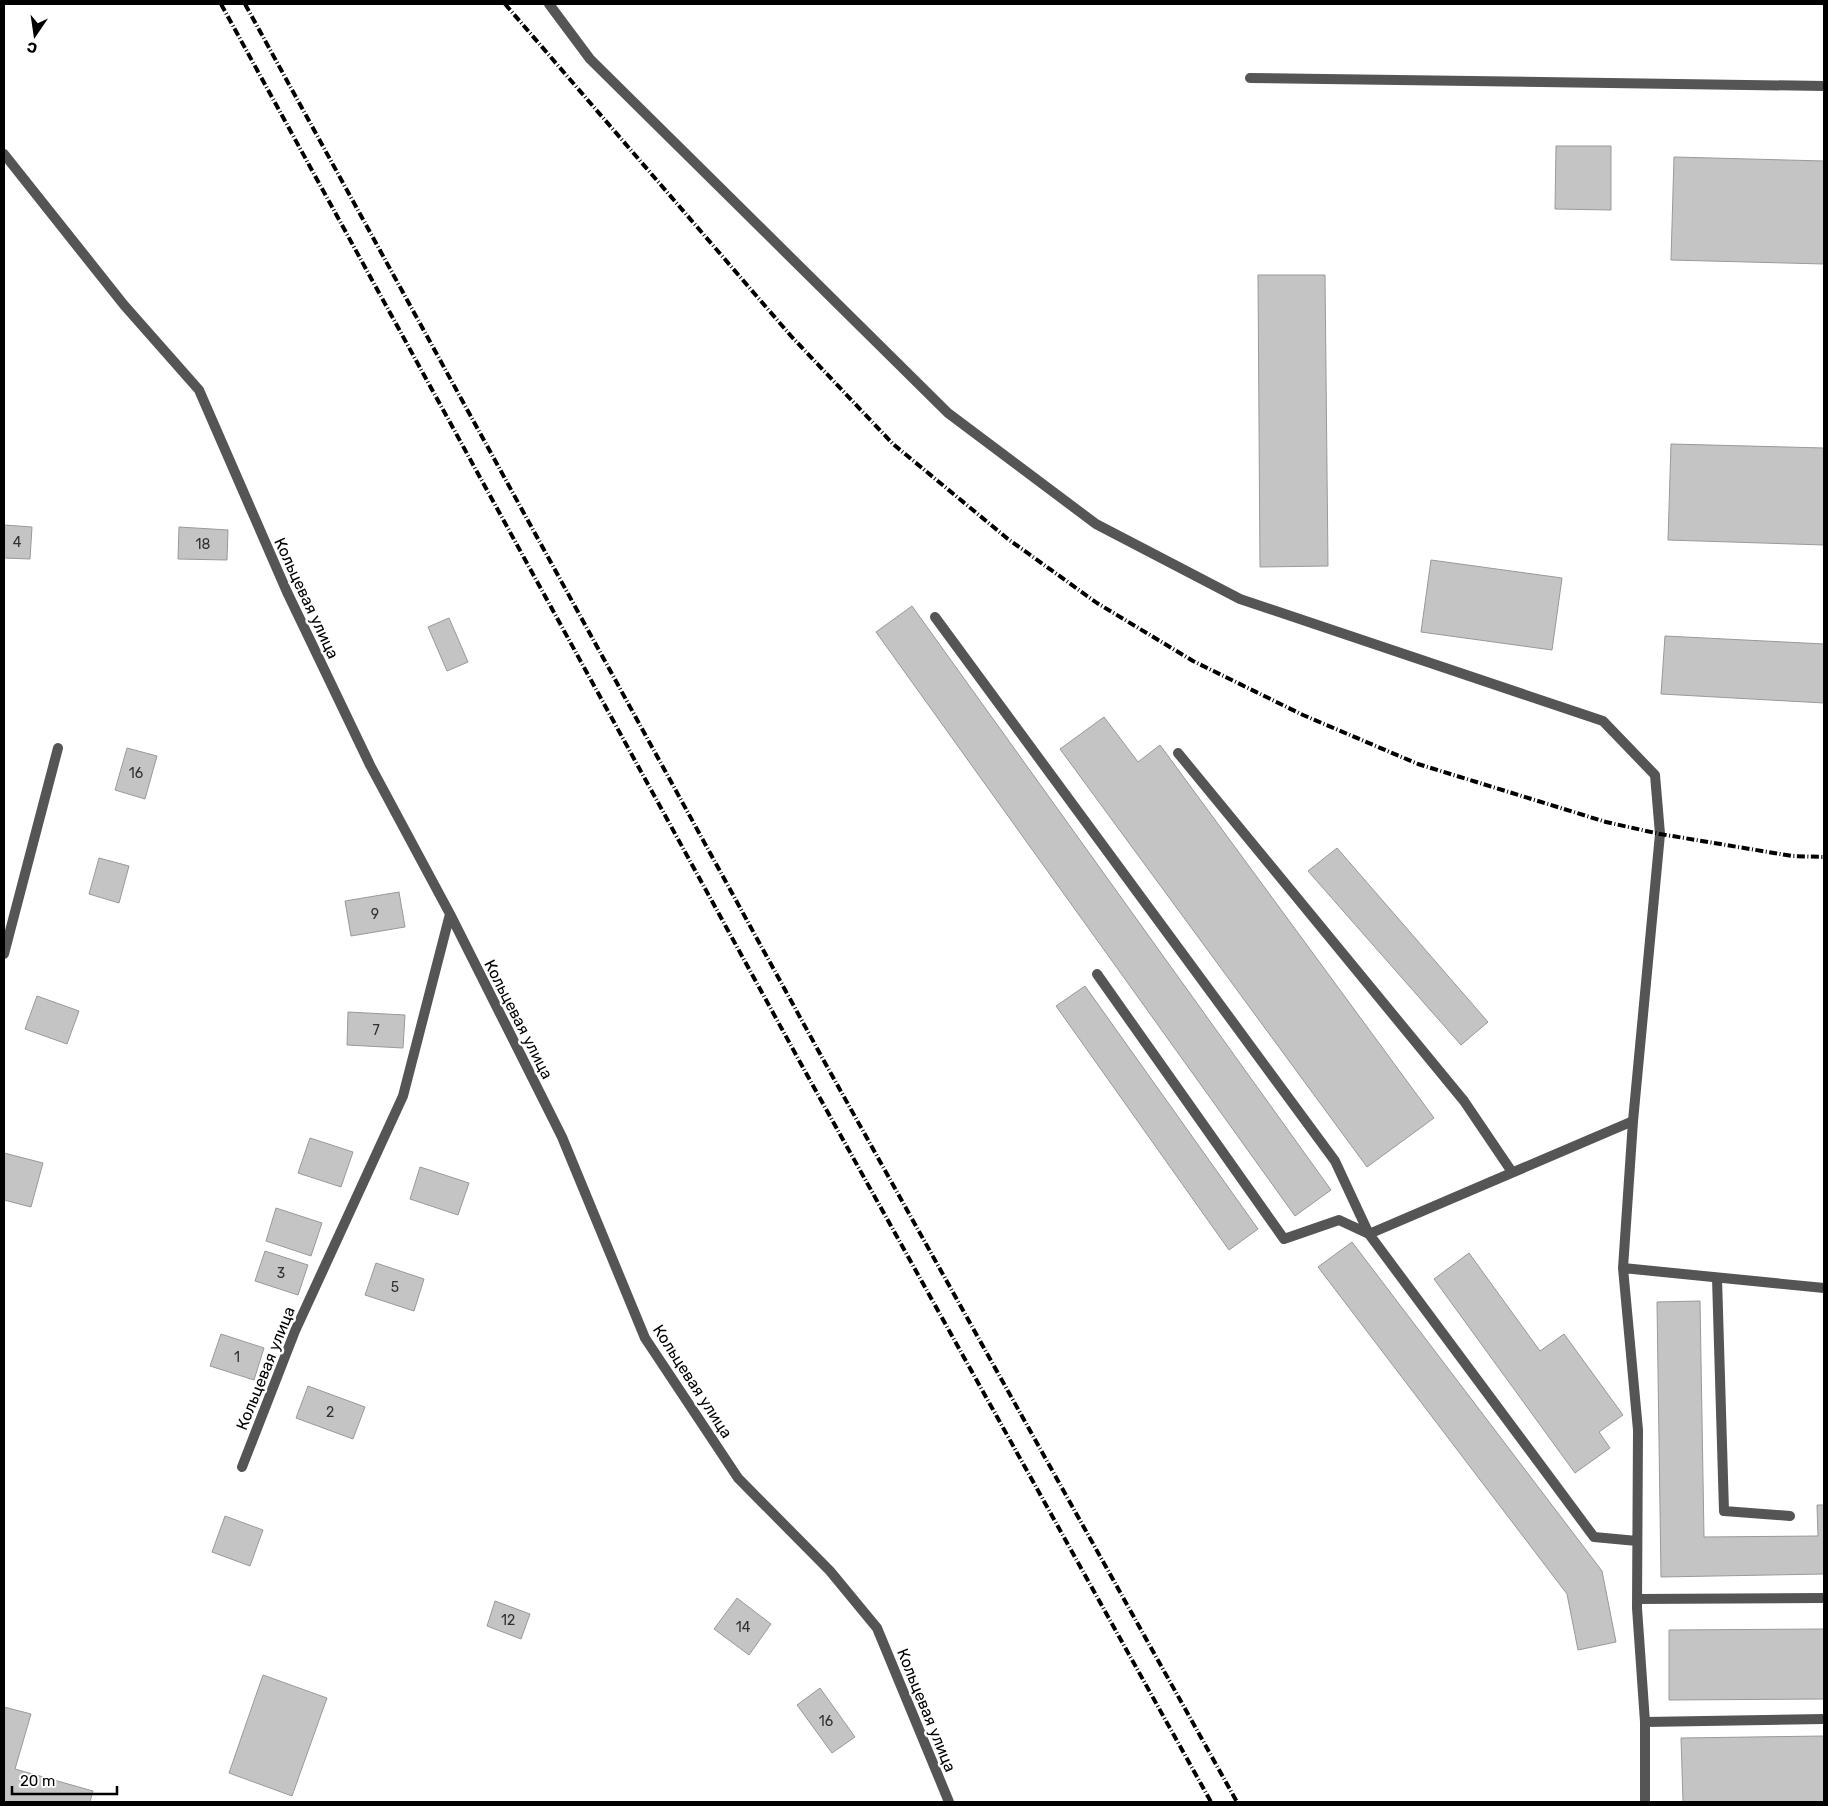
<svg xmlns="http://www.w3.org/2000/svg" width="1828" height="1806" viewBox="0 0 1828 1806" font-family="Rubik,sans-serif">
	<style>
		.building { fill: #c4c4c4; stroke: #999 }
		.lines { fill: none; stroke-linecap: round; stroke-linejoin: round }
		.service { stroke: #555; stroke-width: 10 }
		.minor { stroke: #555; stroke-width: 10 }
		.rail { stroke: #000; stroke-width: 4; stroke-dasharray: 8 2.5 1 2.5; stroke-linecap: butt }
		.labels { text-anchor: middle; stroke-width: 5; stroke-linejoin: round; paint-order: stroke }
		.number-label { font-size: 14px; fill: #313131 }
		.street-label { font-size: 16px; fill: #000; stroke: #fff }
	</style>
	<rect width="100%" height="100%" fill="#fff"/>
	<path class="building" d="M1556,146H1611V210L1555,209Z
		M1674,157L1824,161V264L1671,260Z
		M1258,275H1325L1328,566L1260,567Z
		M1671,444L1824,448V545L1668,540Z
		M4,525L32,527L30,559L4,558Z
		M179,527L228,530L227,560L178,559Z
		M1431,560L1562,578L1552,650L1421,632Z
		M912,606L1331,1190L1295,1216L876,632Z
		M449,618L468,662L447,671L428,627Z
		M1665,636L1824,644V703L1661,694Z
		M1104,717L1138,762L1160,745L1434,1118L1367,1167L1060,749Z
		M127,748L157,756L145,799L115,790Z
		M1337,848L1488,1022L1461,1045L1308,871Z
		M99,858L129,866L119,903L89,894Z
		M399,892L405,927L351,936L345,901Z
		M1085,986L1258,1229L1229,1250L1056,1006Z
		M37,996L79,1011L67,1044L25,1029Z
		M348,1012L405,1015L403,1048L347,1045Z
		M310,1138L353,1152L341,1187L298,1173Z
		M4,1153L43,1163L31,1207L4,1200Z
		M420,1167L469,1183L458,1215L410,1199Z
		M276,1208L322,1223L311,1256L266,1241Z
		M1352,1242L1602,1571L1616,1642L1578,1650L1567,1594L1318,1267Z
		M265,1251L308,1265L298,1295L255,1281Z
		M1469,1253L1540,1351L1564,1334L1623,1415L1599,1432L1610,1448L1575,1473L1434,1279Z
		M376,1263L424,1279L414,1311L365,1295Z
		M1700,1301L1704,1537L1818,1536L1817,1505H1824V1574L1661,1577L1657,1302Z
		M221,1334L264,1348L254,1380L210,1366Z
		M308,1386L365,1407L353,1439L296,1418Z
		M225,1516L263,1530L250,1566L212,1552Z
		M737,1598L771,1624L749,1655L714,1629Z
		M495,1601L530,1614L521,1639L487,1626Z
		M1824,1629V1699L1669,1700V1630Z
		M263,1675L327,1698L292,1796L229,1773Z
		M820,1688L855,1737L832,1753L797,1705Z
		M4,1707L31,1714L15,1769L93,1791L90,1802H4Z
		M1824,1736V1802H1683L1681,1738Z"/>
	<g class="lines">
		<path class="service" d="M1250,78L1824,86
			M935,617L1335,1161L1369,1234
			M1178,753L1464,1101L1512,1172
			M1097,974L1284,1239L1339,1220L1369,1234
			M1623,1268L1824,1288
			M1717,1278L1724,1511L1790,1516
			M1637,1541L1594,1537L1369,1234L1633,1121L1623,1268L1638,1430L1637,1608L1645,1722V1802
			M1637,1599L1824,1598
			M1645,1722L1824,1719"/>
		<path class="minor" d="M549,4L590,59L948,413L1096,524L1240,599L1603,721L1655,775L1660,834L1633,1121
			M4,154L124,305L199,390L287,592L370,765L450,914L403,1096L295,1331L242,1467
			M450,914L562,1137L645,1338L738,1478L830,1571L877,1628L949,1802
			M4,954L58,748"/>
		<path class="rail" d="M221,4L806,1073L1211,1802
			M245,4L824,1061L1237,1802
			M505,4L791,336L893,444L1008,539L1097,603L1193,661L1303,715L1418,764L1606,822L1660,834L1792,856L1824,857"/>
	</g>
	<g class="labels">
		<g class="number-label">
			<text x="17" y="547">4</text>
			<text x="203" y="549">18</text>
			<text x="136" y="778">16</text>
			<text x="375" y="919">9</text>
			<text x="376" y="1035">7</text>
			<text x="281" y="1278">3</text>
			<text x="395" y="1292">5</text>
			<text x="237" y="1362">1</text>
			<text x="330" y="1417">2</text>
			<text x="508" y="1625">12</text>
			<text x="743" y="1632">14</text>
			<text x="826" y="1726">16</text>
		</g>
		<g class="street-label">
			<text transform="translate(307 598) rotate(65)" y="6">Кольцевая улица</text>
			<text transform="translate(519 1019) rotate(63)" y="6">Кольцевая улица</text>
			<text transform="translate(265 1368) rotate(-68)" y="6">Кольцевая улица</text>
			<text transform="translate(693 1381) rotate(57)" y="6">Кольцевая улица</text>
			<text transform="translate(927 1710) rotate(68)" y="6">Кольцевая улица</text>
		</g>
	</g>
	<rect width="1828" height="1806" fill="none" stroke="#000000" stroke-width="10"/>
	<g transform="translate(35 35) rotate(193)" stroke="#ffffff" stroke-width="4" paint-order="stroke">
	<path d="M0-4L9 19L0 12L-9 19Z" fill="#000000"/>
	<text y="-8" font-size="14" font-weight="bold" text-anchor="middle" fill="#000000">С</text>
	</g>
	<path d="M12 1786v8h105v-8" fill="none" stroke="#000000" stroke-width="2.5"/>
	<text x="20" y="1786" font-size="15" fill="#000000" stroke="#ffffff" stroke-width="4" paint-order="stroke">20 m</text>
</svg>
